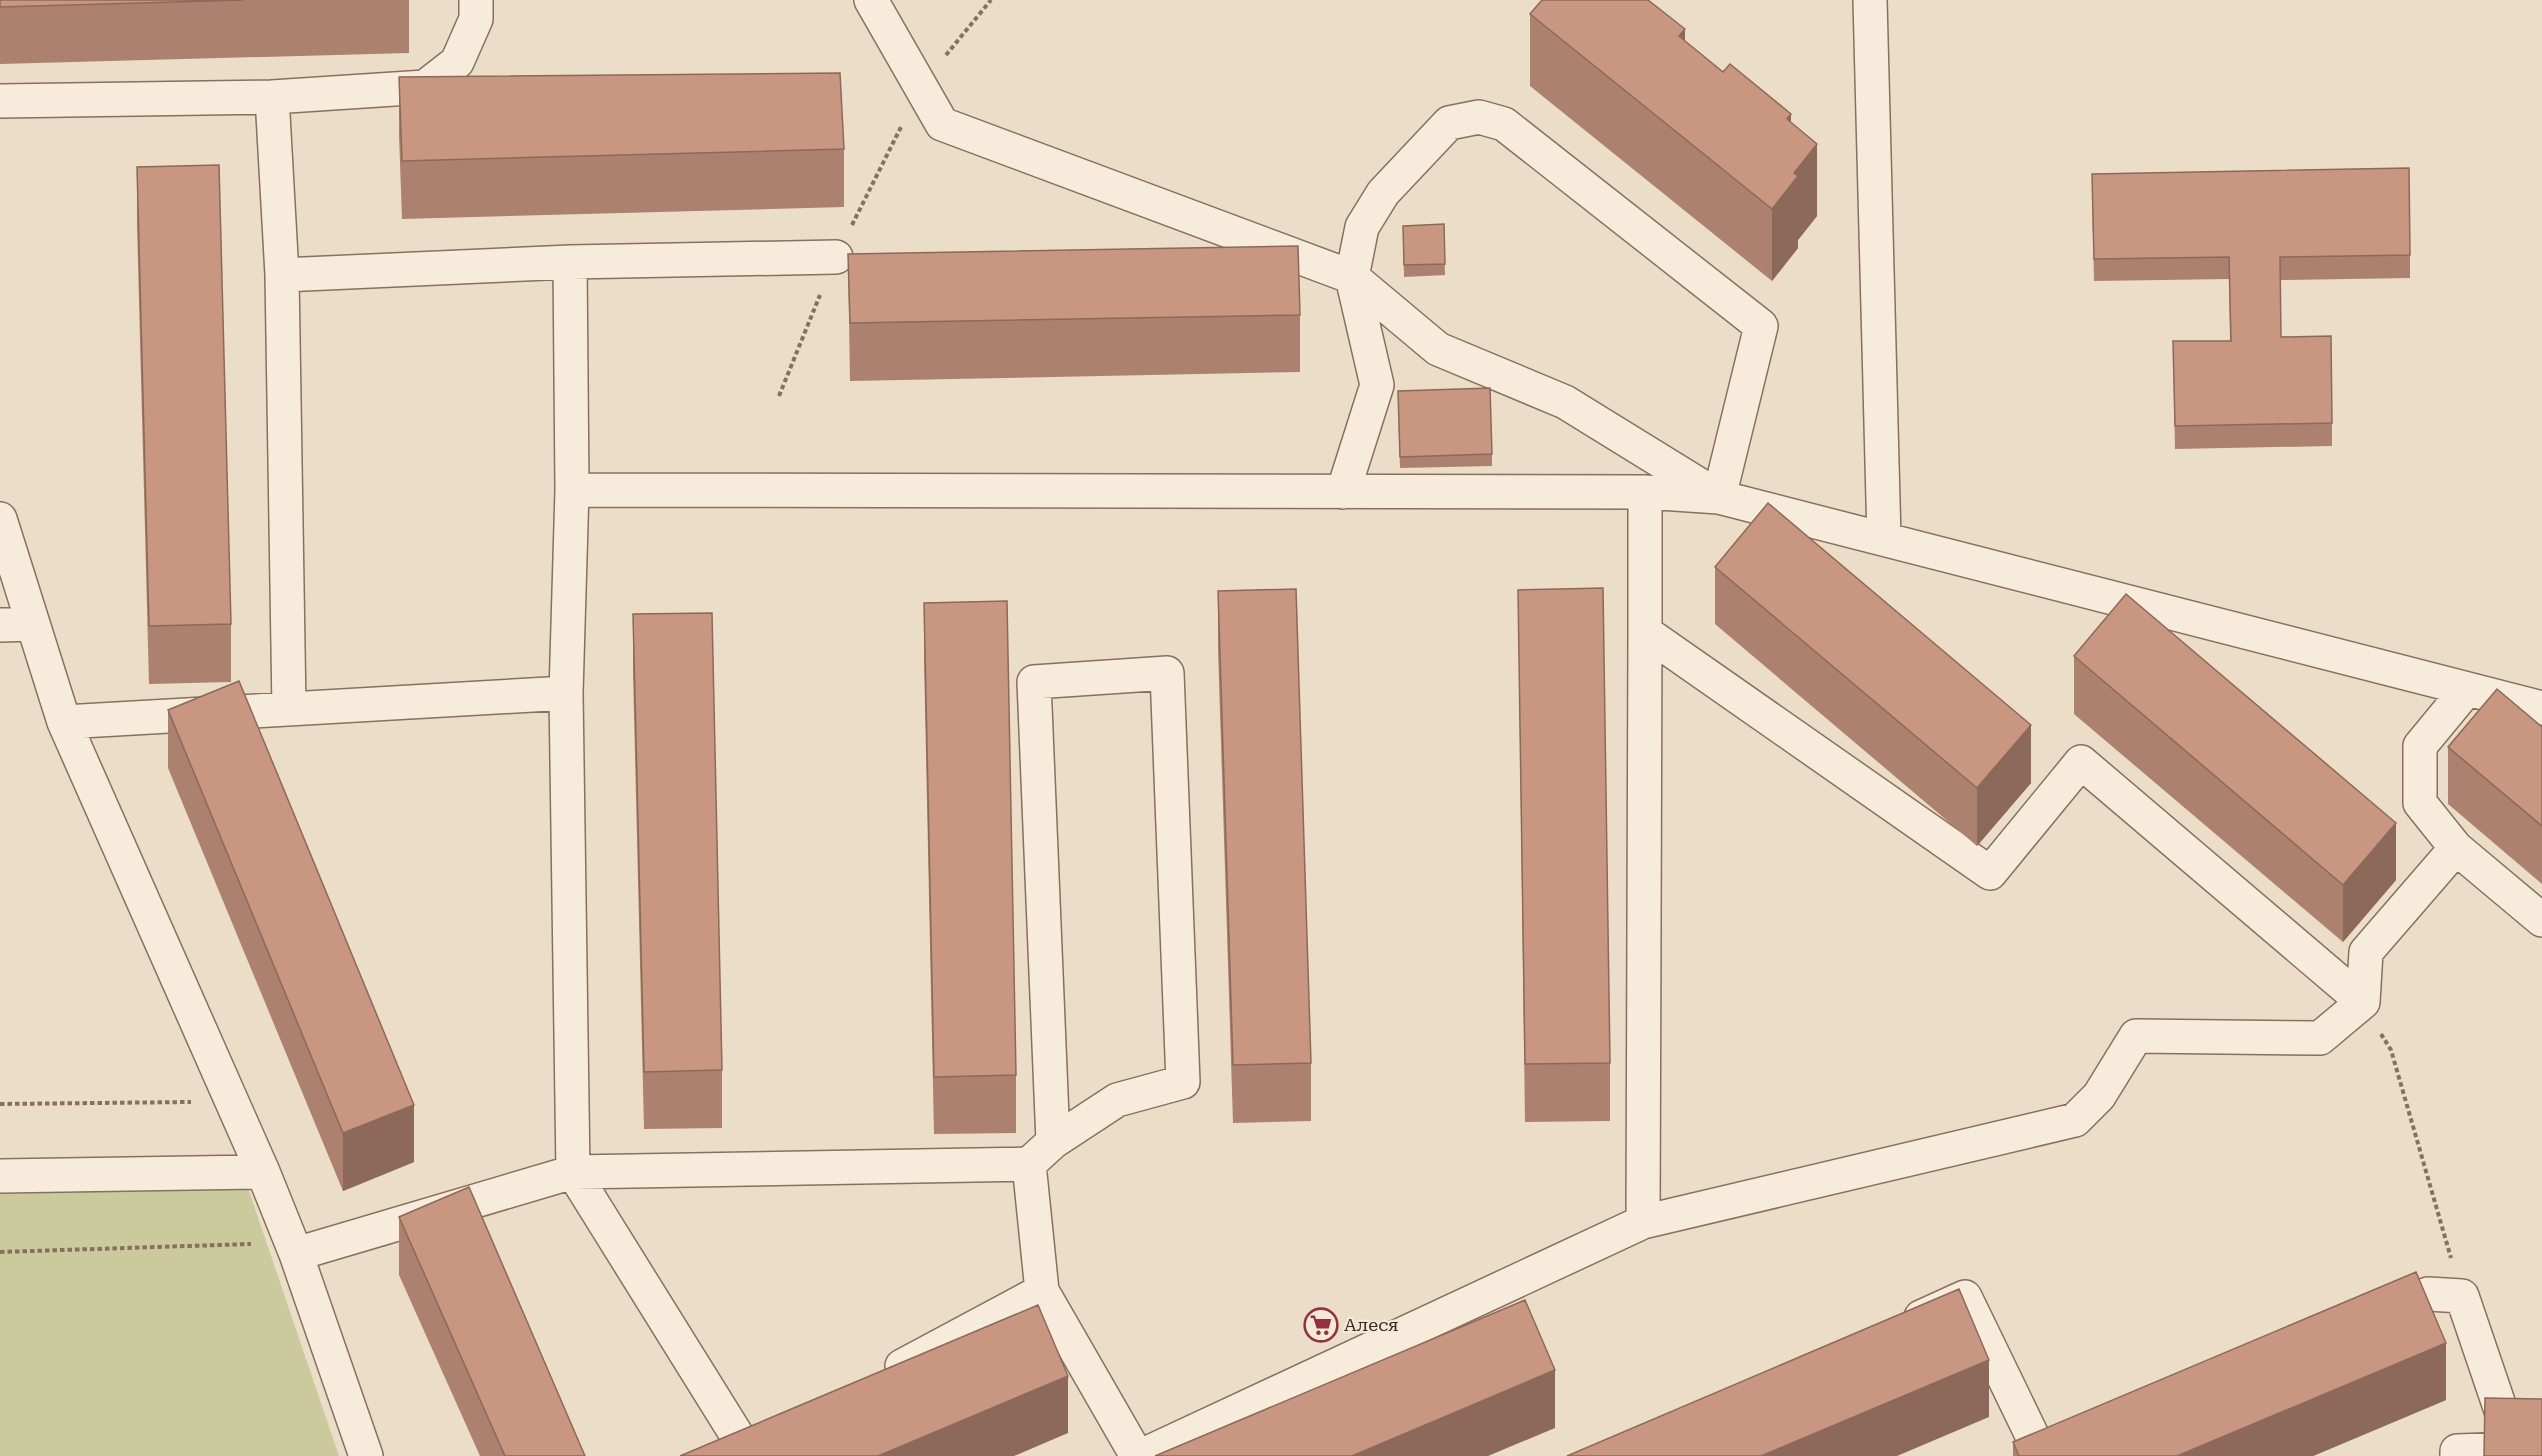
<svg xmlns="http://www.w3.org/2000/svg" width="2542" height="1456" viewBox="0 0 2542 1456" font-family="'Roboto Serif',serif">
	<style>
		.green { fill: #caca9d }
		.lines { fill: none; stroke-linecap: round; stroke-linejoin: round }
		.minor-casing { stroke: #886f5e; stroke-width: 36 }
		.path { stroke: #886f5e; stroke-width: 4; stroke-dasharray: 4.5 3; stroke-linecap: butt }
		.minor { stroke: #f7ecdc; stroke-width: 33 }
		.wall { fill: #ac816f }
		.shaded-wall { fill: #8c695a }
		.building { fill: #c89681; stroke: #8c695a; stroke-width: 1.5 }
		.labels { text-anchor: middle; stroke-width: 4.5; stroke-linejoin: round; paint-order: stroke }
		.poi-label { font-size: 18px; fill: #392a21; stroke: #f4e9d8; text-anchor: start }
	</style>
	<rect width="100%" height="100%" fill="#ecddc9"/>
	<path class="green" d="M248,1188L339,1456H0V1194Z"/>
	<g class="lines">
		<g class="minor-casing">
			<path id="minor" d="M871,0L942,124L1352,277L1438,349L1565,402L1719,497L1761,326L1504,124L1479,117L1449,123L1383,193L1362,227L1352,277L1377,385L1343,492
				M1870,0L1884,539
				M272,97L425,87L457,62L476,19V0
				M0,101L272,97L282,275L570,262L572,490
				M570,262L836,257
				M282,275L289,709
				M1645,492V632L1990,873L2081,762L2363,1002L2366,952L2456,848
				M0,519L64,722L263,1172L296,1254L366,1456
				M0,625L33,624
				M1645,632L1643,1222L2075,1120L2099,1096L2136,1036L2320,1038L2363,1002
				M2467,689L2420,746V803L2456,848L2542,920
				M64,722L566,693
				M1029,1164L1053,1142L1117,1100L1183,1082L1167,673L1034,682L1053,1142
				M573,1172L1029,1164L1042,1291
				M573,1172L746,1450
				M0,1176L263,1172
				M296,1254L573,1172L566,693L572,490L1645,492L1719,497L2542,708
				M2384,1312L2428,1294L2462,1296L2511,1440
				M1921,1317L1965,1297L2042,1456
				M902,1366L1042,1291L1137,1456
				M1141,1456L1643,1222
				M2457,1456V1451L2542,1448"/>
		</g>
		<path class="path" d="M946,55L991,0
			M852,225L901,127
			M779,396L820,295
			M2381,1034L2391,1050L2451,1258
			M0,1104L191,1102
			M0,1252L251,1244"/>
		<use href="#minor" class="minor"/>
	</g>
	<path class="wall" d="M0,0H409V53L0,64Z
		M1530,14L1685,41L1723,72L1791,123L1817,216L1798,240V248L1772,281L1530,86Z
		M399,77L844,149V207L402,219L399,135Z
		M137,167L231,624V682L149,684L137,225Z
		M2092,197L2410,255V278L2280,280L2281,337L2332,423V446L2175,449L2173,341H2230L2229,279L2094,281Z
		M1444,224L1445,275L1404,277L1403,226Z
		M848,254L1300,315V372L850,381Z
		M1398,402L1492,454V466L1400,468Z
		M1715,567L2031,783L1977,846L1715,624Z
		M1518,590L1610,1063V1121L1525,1122Z
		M1218,591L1311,1063V1121L1233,1123L1218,649Z
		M924,603L1016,1075V1133L934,1134L924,660Z
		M633,614L722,1070V1128L644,1129L633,672Z
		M2074,656L2396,880L2343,942L2074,714Z
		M168,710L414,1162L343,1191L168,768Z
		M2542,727V884L2448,804V747Z
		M399,1217L585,1456H480L399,1275Z
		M2446,1400L2313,1456H2013V1442Z"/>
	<path class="shaded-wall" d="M1685,29V101L1679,36Z
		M1791,114V185L1794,173L1817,144V216L1798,240V248L1772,281V209L1787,119Z
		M2031,725V783L1977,846V788Z
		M2396,823V880L2343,942V885Z
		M414,1105V1162L343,1191V1133Z
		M2446,1343V1400L2313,1456H2177Z
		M1989,1360V1417L1897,1456H1761Z
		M1555,1370V1428L1488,1456H1352Z
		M1068,1376V1433L1014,1456H878Z"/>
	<path class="building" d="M0,0H243L0,7Z
		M1542,0H1648L1685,29L1679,36L1723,72L1730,64L1791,114L1787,119L1817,144L1794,173L1798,176L1772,209L1530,14Z
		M840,73L844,149L402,161L399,77Z
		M219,165L231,624L149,626L137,167Z
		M2409,168L2410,255L2280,257L2281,337L2331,336L2332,423L2175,426L2173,341H2231L2229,257L2094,259L2092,174Z
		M1444,224L1445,264L1404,265L1403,226Z
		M1298,246L1300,315L850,323L848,254Z
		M1490,388L1492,454L1400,457L1398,391Z
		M1768,503L2031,725L1977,788L1715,567Z
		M1603,588L1610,1063L1525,1064L1518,590Z
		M1296,589L1311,1063L1233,1065L1218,591Z
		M2126,594L2396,823L2343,885L2074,656Z
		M1007,601L1016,1075L934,1077L924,603Z
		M712,613L722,1070L644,1072L633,614Z
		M239,681L414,1105L343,1133L168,710Z
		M2497,689L2542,727V826L2448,747Z
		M469,1187L585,1456H505L399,1217Z
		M2416,1272L2446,1343L2177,1456H2019L2013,1442Z
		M1959,1289L1989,1360L1761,1456H1567Z
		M1525,1300L1555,1370L1352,1456H1155Z
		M1038,1305L1068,1376L878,1456H680Z
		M2485,1398L2542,1399V1456H2484Z"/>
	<defs>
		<g id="supermarket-ring" transform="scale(1.725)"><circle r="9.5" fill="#f4e9d8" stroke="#93323f" stroke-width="1.5"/><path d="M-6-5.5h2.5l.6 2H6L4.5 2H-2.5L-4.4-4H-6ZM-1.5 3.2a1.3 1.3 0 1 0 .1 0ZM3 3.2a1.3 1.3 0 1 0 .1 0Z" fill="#93323f"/></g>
	</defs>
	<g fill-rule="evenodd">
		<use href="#supermarket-ring" x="1321" y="1325"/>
	</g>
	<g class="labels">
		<g class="poi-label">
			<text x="1344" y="1331">Алеся</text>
		</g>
	</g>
</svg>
